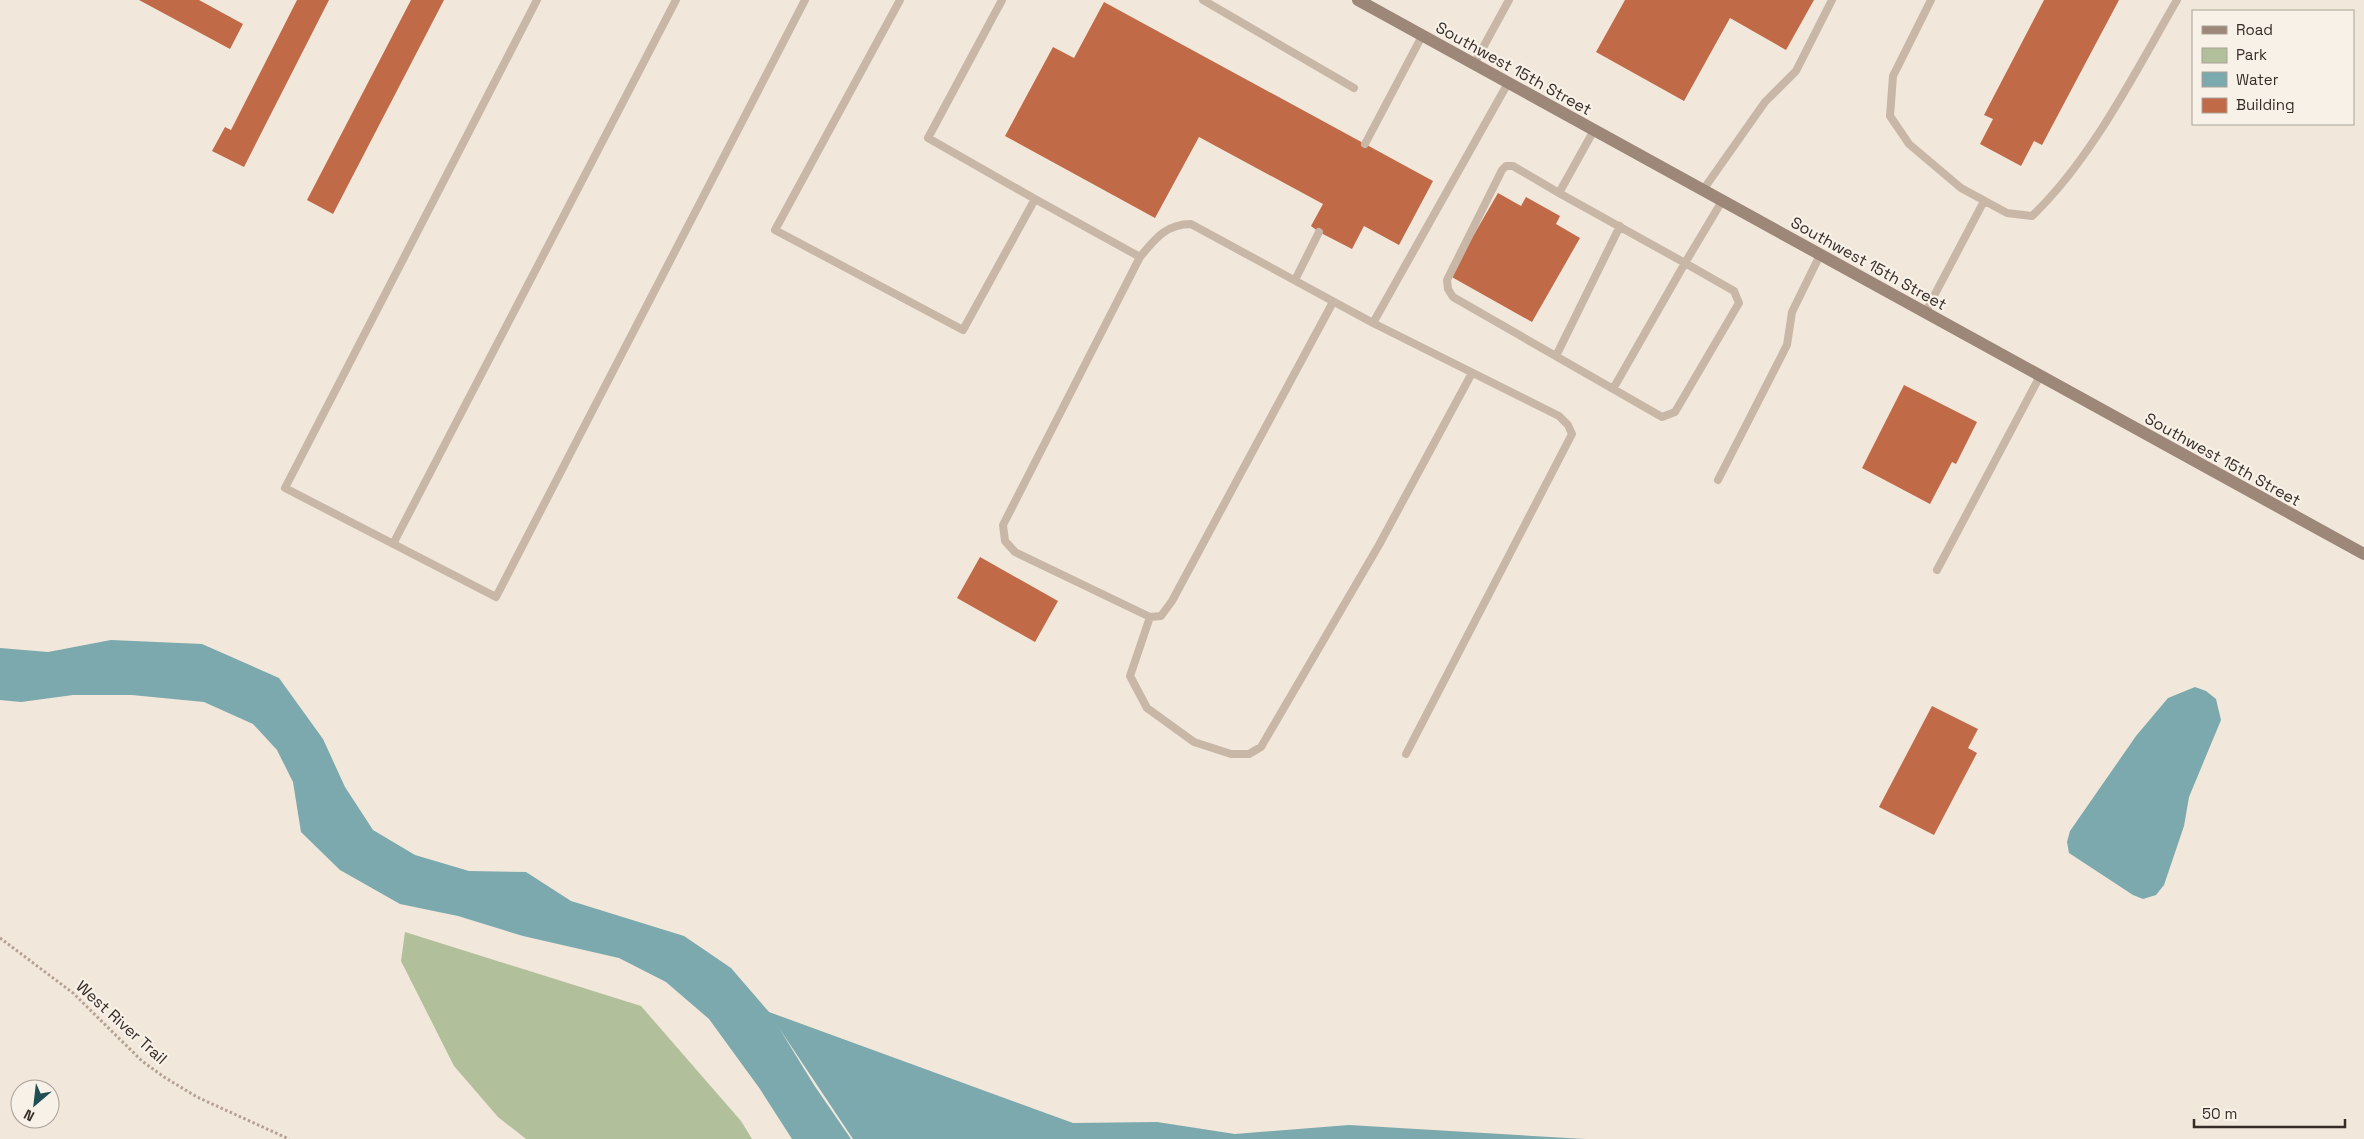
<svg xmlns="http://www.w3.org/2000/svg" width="2364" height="1139" viewBox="0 0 2364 1139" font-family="'Space Grotesk',sans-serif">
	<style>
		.green { fill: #b2bf9b }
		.water { fill: #7ba9ad }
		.building { fill: #c16a48 }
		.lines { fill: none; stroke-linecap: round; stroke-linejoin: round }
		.path { stroke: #b4a191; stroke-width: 3; stroke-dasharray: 2.5 2.5; stroke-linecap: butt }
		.service { stroke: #c8b7a7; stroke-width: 8 }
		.secondary { stroke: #9c8779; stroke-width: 12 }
		.labels { text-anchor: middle; stroke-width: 4.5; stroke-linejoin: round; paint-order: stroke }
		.street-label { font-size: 16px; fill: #352c27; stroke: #f8f1e7 }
	</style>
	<rect width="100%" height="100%" fill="#f1e7db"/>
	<path class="green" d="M405,932L641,1006L741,1121L752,1139H526L498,1117L454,1066L401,961Z"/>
	<path class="water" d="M111,640L202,644L279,678L323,739L345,787L373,830L415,855L469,871L526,872L571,901L684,936L731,968L769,1012L1073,1123L1157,1122L1235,1134L1349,1125L1585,1139H853L779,1028L814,1085L851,1139H792L760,1089L709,1019L666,982L619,958L523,936L458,916L400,904L340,870L301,832L293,782L277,750L253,724L204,702L132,695H73L21,702L0,700V648L48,652Z
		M2195,687L2206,691L2216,699L2221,720L2189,797L2184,826L2164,885L2156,895L2143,899L2133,895L2069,853L2067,842L2070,831L2136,736L2168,698Z"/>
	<path class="building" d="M139,0H199L243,24L230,49Z
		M297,0H329L244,167L212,151L225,127L231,130Z
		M411,0H444L333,214L307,200Z
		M1625,0H1814L1786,50L1730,18L1684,101L1596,52Z
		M2044,0H2119L2042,145L2034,141L2021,166L1980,144L1993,119L1984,115Z
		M1104,2L1433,181L1399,245L1364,226L1352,249L1319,232L1311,226L1323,204L1199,137L1155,218L1005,136L1053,47L1074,58Z
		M1498,193L1521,206L1526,197L1560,216L1556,224L1580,238L1532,322L1450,276Z
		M1904,385L1977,422L1956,464L1952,462L1930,504L1862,468Z
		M980,557L1058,601L1035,642L957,598Z
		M1932,706L1978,729L1968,748L1977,753L1934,835L1879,807Z"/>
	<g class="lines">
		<path class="path" d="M0,938L73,993L142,1061L164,1077L197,1097L289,1139"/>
		<path class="service" d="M537,0L285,488L496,597L805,0
			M900,0L775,230L963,330L1035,199L928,138L1002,0
			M1203,0L1354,88
			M1931,0L1893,76L1890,116L1909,144L1961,188L2007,213L2032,216C2092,159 2135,72 2177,0
			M1474,64L1509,0
			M1594,130L1559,193L1685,263L1722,201
			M1365,144L1422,36
			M1703,190L1765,102L1796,71L1832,0
			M1559,193L1513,166H1506L1502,170L1447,280L1448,289L1453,297L1662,417L1675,412L1739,303L1734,291L1685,263L1613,389
			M1035,199L1140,257
			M1295,280L1319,232
			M1333,302L1172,601L1161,616L1150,617L1015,552L1005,541L1003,525L1140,257C1155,239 1166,224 1191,224L1373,323L1508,83
			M1925,313L1984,201
			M1373,323L1559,416L1568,425L1572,434L1406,754
			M1556,356L1620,226
			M1718,480L1787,345L1792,312L1820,255
			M393,544L676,0
			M1937,570L2040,376
			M1150,617L1130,676L1147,708L1194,742L1231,754H1249L1261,747L1379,545L1472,373"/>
		<path class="secondary" d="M1358,0L2364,554"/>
	</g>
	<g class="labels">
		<g class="street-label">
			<text transform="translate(1514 68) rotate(29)" y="6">Southwest 15th Street</text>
			<text transform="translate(1869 263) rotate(29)" y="6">Southwest 15th Street</text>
			<text transform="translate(2223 459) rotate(29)" y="6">Southwest 15th Street</text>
			<text transform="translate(122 1022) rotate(42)" y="6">West River Trail</text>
		</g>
	</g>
	<rect x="2192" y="10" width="162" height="115" fill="#f8f1e7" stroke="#aaa29a"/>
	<rect x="2202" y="26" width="25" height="8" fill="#9c8779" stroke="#aaa29a"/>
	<text x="2236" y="35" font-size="15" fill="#352c27">Road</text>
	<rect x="2202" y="48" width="25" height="15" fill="#b2bf9b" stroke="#aaa29a"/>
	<text x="2236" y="60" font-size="15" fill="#352c27">Park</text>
	<rect x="2202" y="72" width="25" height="15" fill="#7ba9ad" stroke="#aaa29a"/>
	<text x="2236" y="85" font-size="15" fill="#352c27">Water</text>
	<rect x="2202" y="98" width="25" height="15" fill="#c16a48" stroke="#aaa29a"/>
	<text x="2236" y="110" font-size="15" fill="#352c27">Building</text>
	<g transform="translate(35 1104) rotate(208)"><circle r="24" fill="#f8f1e7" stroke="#aaa29a"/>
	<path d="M0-4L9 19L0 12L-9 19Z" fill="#1f4f55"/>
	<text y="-8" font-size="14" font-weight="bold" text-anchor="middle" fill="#352c27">N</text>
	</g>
	<path d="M2194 1119v8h151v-8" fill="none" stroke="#352c27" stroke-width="2.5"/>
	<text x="2202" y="1119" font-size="15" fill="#352c27" stroke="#f8f1e7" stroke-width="4" paint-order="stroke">50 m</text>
</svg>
